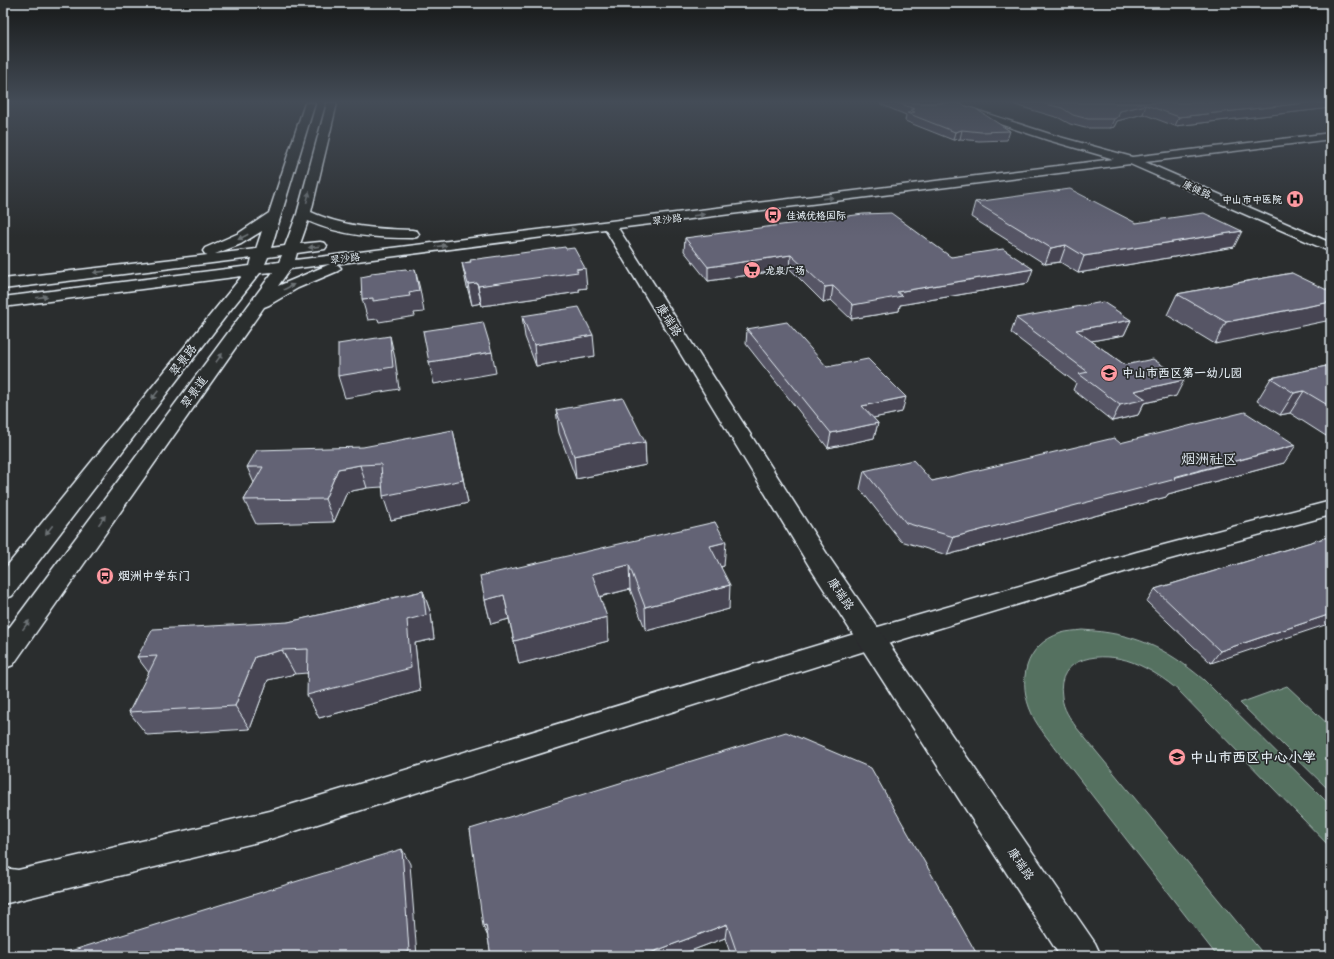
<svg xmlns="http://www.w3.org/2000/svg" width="1334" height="959" viewBox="0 0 1334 959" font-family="Delius,'LXGW WenKai TC',sans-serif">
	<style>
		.green { fill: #557160; stroke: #9eb1ac }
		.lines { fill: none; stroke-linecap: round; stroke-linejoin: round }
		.street-casing { stroke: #e8f1f8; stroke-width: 3 }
		.secondary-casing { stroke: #e8f1f8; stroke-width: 3 }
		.street { fill: #2a2d2e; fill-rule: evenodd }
		.secondary { fill: #2a2d2e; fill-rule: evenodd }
		.wall { fill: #565565; stroke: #e8f1f8 }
		.shaded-wall { fill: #464552; stroke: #e8f1f8 }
		.building { fill: #646375; stroke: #e8f1f8 }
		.oneway { fill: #6c7275 }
		.labels { text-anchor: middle; stroke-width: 3.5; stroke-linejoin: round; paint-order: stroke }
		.far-street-label { font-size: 10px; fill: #e8f1f8; stroke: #2a2d2e }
		.far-poi-label { font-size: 10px; font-weight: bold; fill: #e8f1f8; stroke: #2a2d2e; text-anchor: start }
		.street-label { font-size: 12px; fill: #e8f1f8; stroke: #2a2d2e }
		.poi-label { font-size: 12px; font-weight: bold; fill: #e8f1f8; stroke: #2a2d2e; text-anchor: start }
		.quarter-label { font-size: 14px; fill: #e8f1f8; stroke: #2a2d2e }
		.near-poi-label { font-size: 14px; font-weight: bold; fill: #e8f1f8; stroke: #2a2d2e; text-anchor: start }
	</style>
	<rect width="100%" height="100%" fill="#2a2d2e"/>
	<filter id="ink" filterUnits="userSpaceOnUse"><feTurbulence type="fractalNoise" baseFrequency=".025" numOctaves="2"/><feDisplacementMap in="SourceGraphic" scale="8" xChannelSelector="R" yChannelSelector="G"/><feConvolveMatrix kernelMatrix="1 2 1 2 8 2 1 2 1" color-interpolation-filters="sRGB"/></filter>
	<g filter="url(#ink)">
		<path class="green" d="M1082,630C1134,633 1165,647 1204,680L1331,806V848L1179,691C1165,679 1150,669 1132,662C1103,651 1055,655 1062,697C1063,709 1070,718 1076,727L1265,956H1217L1045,735C1041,729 1035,722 1032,714C1017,682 1024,645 1061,633C1068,631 1075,631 1082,630Z
			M1287,686L1331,727V792L1240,703Z"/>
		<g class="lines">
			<g class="street-casing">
				<path id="street" d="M1331,501V515L1137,568L871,649L270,839L3,904V868L18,870L270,811L871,629L1137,552Z"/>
			</g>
			<g class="secondary-casing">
				<path id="secondary" d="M305,103H315L271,248L285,246L297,214L327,103H337L311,212C344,227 377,229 412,230L417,231L419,234L417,237L412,238C377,238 341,236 308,221L300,244L320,242L325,243L327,246L325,249L297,253L295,260L1114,159L1048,140L943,105L941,103H954L1056,136L1132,157L1331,133V139L1145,162L1331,243V252L1130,164L618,228L829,557L1095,943L1101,956H1060L811,569L605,229L334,264L338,265L341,268L338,271L298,288L269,305L264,307L13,665L3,669V636L273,272L260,273L232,308L12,596L3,599V571L242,276L3,307V297L250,266L252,258L3,289V279L208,255L205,254L203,251L205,248L239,233L269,213ZM262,231L256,249L215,254L241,244ZM282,255L279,262L265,264L268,257ZM330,264L278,286L290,269Z"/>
			</g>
			<use href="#street" class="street"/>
			<use href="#secondary" class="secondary"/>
		</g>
		<path class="wall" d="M880,103H957L1010,131L1007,140L979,141L960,139L953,140L905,121L906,115L880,104Z
			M1008,103H1331V108L1175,126L1143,114L1117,121L1114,127L1110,128H1085L1070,124L1059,118Z
			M975,202L1136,223L1234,247L1078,273L1060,262L1045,264L971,217Z
			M685,238L951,257L1028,283L900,305L899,311L851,319L831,300L823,302L790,269L708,281L684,251Z
			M470,262L587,288L579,289V292L482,306L481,303L472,305L466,283L462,263Z
			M1292,273L1215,344L1167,315L1177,294Z
			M522,316L595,356L536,366L525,337Z
			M1016,318L1131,320L1124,335L1091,341L1125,365L1176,396L1144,403L1138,415L1112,421L1073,390L1076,383L1011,333Z
			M747,329L827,367L902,412L873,418L878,423L874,438L828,448L746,344Z
			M1331,365V435L1326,436L1290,413L1280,415L1257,401L1271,378Z
			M556,410L645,442L646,465L576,479L559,433Z
			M1120,443L1284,463L1168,494L1166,497L947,555L901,541L860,489L864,471L932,481Z
			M458,453L468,503L391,520L382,487L367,488L347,492L334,522L256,524L244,500L254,483L247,467Z
			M715,522L724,566L721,567L729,609L646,631L630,589L600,597L608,641L519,664L509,619L491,624L485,600Z
			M1331,536L1211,663L1147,602L1155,589Z
			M423,591L431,614L434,639L415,643L420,691L319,718L307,673L295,674L268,680L250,729L147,735L129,712L149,673L137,657Z
			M470,829L978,956H731L725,938L677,956H491Z"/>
		<path class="shaded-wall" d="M1306,103H1331V108L1175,126L1179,117Z
			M1146,105L1143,114L1117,121L1114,127L1110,128L1114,119L1120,111Z
			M962,130L960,139L953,140L955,132Z
			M1242,231L1234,247L1078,273L1084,256Z
			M1066,245L1060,262L1045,264L1051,248Z
			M791,255L790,269L708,281V267Z
			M585,268L587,288L579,289V292L482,306L478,286Z
			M415,269L420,289L424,312L414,313L415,316L379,322L378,319L368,320L362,299L409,293Z
			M1033,269L1028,283L900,305L899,311L851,319L853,305L897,292Z
			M477,283L481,303L472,305L468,284Z
			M833,286L831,300L823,302L825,287Z
			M1331,302V320L1215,344L1226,322Z
			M1131,320L1124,335L1070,345L1076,330Z
			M593,335L595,356L536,366L534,345Z
			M390,336L395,358L399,389L345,398L338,376Z
			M492,352L496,373L434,384L429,362Z
			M1184,380L1176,396L1144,403L1138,415L1112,421L1120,405L1134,391Z
			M1304,391L1290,413L1280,415L1294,393Z
			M906,397L902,412L859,421L862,406Z
			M878,423L874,438L828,448L831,433Z
			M1331,429V435L1326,436Z
			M453,430L468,503L391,520L383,496Z
			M645,442L646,465L576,479L574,456Z
			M1296,445L1284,463L1168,494L1166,497L947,555L954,537Z
			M360,465L367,488L347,492L334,522L325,499L338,469Z
			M726,542L724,566L709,570L710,546Z
			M629,565L630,589L594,598L592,574Z
			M730,585L729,609L646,631L645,607Z
			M423,591L431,614L434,639L415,643L420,691L319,718L307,695L407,620Z
			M504,595L509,619L491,624L485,600Z
			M1331,614V623L1211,663L1220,651Z
			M607,617L608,641L519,664L514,641Z
			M282,650L295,674L268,680L250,729L235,706L255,657Z
			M402,849L410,864L417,956H403Z
			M727,924L725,938L677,956H642Z
			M486,925L489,939L483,926Z"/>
		<path class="building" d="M898,103H957L976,109L1010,131L981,132L962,130L955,132L907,113L915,112L910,110L915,109Z
			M1042,103H1306L1179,117L1146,105L1120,111L1118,117L1114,119H1088L1073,115L1062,108Z
			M1070,189L1136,223L1204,213L1242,231L1084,256L1066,245L1051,248L975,202Z
			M891,213L951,257L1003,249L1033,269L897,292L902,296L853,305L833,286L825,287L791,255L708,267L685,238L863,214Z
			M565,247L566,249L574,248L585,268L576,269L578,272L478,286L477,283L468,284L462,263L471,262L470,260Z
			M406,269L407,271L415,269L419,291L409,293L410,296L373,301V298L362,299L361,277L371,275V273Z
			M1292,273L1331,292V302L1226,322L1177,294Z
			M1103,302L1131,320L1076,330L1125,365L1153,359L1184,380L1134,391L1146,399L1120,405L1079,374L1088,372L1016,318Z
			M579,307L593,335L534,345L522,316Z
			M483,322L492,352L429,362L423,331Z
			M787,322L827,367L868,359L906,397L862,406L878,423L831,433L747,329Z
			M390,336L393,367L338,376V344Z
			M1331,365V407L1304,391L1294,393L1271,378Z
			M623,398L645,442L574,456L556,410Z
			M1245,412L1296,445L1174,477L1176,479L954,537L906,523L864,471L913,460L932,481L1114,438L1120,443Z
			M453,430L463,480L383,496L381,464L360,465L338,469L325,499L244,500L263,467H247L257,450L363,447Z
			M715,522L726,542L710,546L730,585L645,607L629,565L592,574L607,617L514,641L504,595L485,600L480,576Z
			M1331,536V614L1220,651L1155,589Z
			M423,591L426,615L407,620L411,668L307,695L308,649L282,650L255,657L235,706L129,712L157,656L137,657L153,629L288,622Z
			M786,732L871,768L978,956H738L727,924L642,956H491L486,925L483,926L470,829Z
			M402,849L409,951L403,954V956H54Z"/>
		<defs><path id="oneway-solid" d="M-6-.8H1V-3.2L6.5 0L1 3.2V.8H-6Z"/></defs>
		<g class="oneway">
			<use href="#oneway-solid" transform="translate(308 197) rotate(-76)"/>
			<use href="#oneway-solid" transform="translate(828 198) rotate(-7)"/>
			<use href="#oneway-solid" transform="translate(699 215) rotate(-7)"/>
			<use href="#oneway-solid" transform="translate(570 230) rotate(-6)"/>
			<use href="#oneway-solid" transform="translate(243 237) rotate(153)"/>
			<use href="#oneway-solid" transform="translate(441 246) rotate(-7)"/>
			<use href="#oneway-solid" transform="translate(314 247) rotate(173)"/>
			<use href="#oneway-solid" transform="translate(99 272) rotate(173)"/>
			<use href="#oneway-solid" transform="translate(289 287) rotate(-28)"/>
			<use href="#oneway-solid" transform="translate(42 297) rotate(-7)"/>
			<use href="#oneway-solid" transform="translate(219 358) rotate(-54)"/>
			<use href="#oneway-solid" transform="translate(155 395) rotate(128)"/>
			<use href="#oneway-solid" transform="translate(102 520) rotate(-54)"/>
			<use href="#oneway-solid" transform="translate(49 530) rotate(128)"/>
			<use href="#oneway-solid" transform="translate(26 625) rotate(-54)"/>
		</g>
	</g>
	<linearGradient id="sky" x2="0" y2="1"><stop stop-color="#171919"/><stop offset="0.43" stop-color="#444c57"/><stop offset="1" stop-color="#444c57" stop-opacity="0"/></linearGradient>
	<rect width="1334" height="237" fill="url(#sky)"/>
	<defs>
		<g id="hospital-disc" transform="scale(0.9)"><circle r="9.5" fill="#ff9aa2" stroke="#2a2d2e"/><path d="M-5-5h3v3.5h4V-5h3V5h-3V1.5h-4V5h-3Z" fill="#111"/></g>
		<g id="bus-disc" transform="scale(0.9)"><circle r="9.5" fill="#ff9aa2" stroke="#2a2d2e"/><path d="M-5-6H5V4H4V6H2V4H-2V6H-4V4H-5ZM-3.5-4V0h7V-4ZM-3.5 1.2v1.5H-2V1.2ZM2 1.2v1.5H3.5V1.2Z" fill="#111"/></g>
		<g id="supermarket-disc" transform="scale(0.9)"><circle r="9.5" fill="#ff9aa2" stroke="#2a2d2e"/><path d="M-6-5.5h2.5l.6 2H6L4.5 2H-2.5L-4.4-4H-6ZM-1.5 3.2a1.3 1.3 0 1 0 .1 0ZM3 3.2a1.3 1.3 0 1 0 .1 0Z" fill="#111"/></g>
		<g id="school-disc" transform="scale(0.9)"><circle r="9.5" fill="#ff9aa2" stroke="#2a2d2e"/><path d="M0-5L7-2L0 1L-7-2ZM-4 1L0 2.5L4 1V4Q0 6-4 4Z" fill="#111"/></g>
	</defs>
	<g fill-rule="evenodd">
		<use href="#hospital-disc" x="1295" y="199"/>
		<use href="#bus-disc" x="773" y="215"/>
		<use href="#supermarket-disc" x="752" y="270"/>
		<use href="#school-disc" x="1109" y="373"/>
		<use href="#bus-disc" x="105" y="576"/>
		<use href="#school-disc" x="1177" y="757"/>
	</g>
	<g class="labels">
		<g class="far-street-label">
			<text transform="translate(1197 189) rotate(24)" y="4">康健路</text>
			<text transform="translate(667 219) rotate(-7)" y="4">翠沙路</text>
			<text transform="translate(345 258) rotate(-7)" y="4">翠沙路</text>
		</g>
		<g class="far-poi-label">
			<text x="1282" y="203" text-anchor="end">中山市中医院</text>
			<text x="786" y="219">佳诚优格国际</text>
			<text x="765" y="274">龙泉广场</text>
		</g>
		<g class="street-label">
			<text transform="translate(669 320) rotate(58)" y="4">康瑞路</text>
			<text transform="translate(183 360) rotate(-52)" y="4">翠景路</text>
			<text transform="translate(194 392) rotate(-54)" y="4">翠景道</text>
			<text transform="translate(841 594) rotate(56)" y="4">康瑞路</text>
			<text transform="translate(1021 864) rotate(56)" y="4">康瑞路</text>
		</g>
		<g class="poi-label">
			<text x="1122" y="377">中山市西区第一幼儿园</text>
			<text x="118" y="580">烟洲中学东门</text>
		</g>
		<g class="quarter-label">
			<text x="1209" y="464">烟洲社区</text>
		</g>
		<g class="near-poi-label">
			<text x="1190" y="762">中山市西区中心小学</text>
		</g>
	</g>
	<rect width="1334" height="959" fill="none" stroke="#2a2d2e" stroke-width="16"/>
	<rect x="8" y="8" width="1318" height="943" fill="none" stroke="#e8f1f8" stroke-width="1.5" filter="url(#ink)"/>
</svg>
